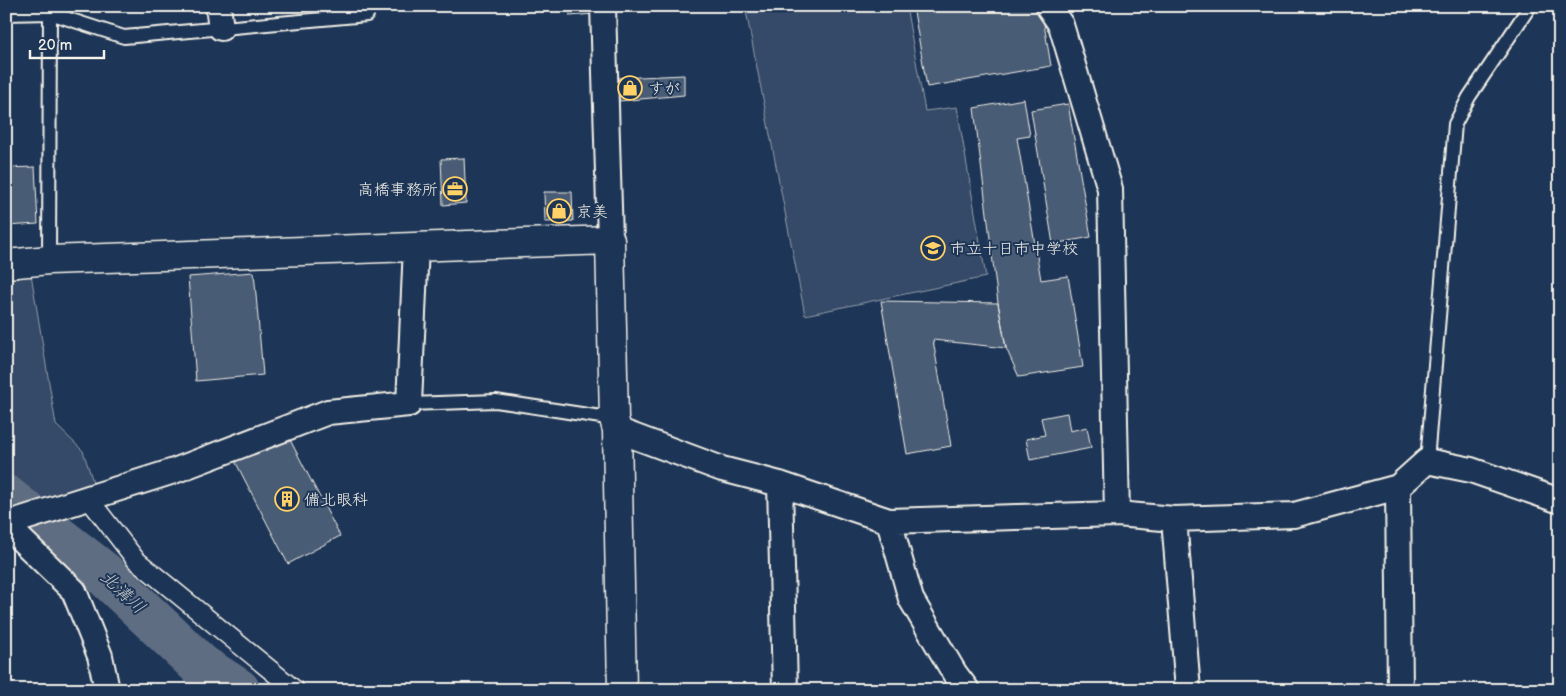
<svg xmlns="http://www.w3.org/2000/svg" width="1566" height="696" viewBox="0 0 1566 696" font-family="'Balsamiq Sans','Klee One',sans-serif">
	<style>
		.green { fill: #354a67; stroke: #949ea8 }
		.lines { fill: none; stroke-linecap: round; stroke-linejoin: round }
		.river { stroke: #5e6d82; stroke-width: 44 }
		.building { fill: #485b74; stroke: #f4f1e8 }
		.service-casing { stroke: #f4f1e8; stroke-width: 16 }
		.pedestrian-casing { stroke: #f4f1e8; stroke-width: 21 }
		.minor-casing { stroke: #f4f1e8; stroke-width: 28 }
		.tertiary-casing { stroke: #f4f1e8; stroke-width: 31 }
		.service { stroke: #1d3557; stroke-width: 12 }
		.pedestrian { stroke: #1d3557; stroke-width: 18 }
		.minor { stroke: #1d3557; stroke-width: 24 }
		.tertiary { stroke: #1d3557; stroke-width: 28 }
		.labels { text-anchor: middle; stroke-width: 4; stroke-linejoin: round; paint-order: stroke }
		.poi-label { font-size: 16px; fill: #f4f1e8; stroke: #1d3557; text-anchor: start }
		.water-label { font-size: 18px; font-style: italic; fill: #c0c3c4; stroke: #1d3557 }
	</style>
	<rect width="100%" height="100%" fill="#1d3557"/>
	<filter id="ink" filterUnits="userSpaceOnUse"><feTurbulence type="fractalNoise" baseFrequency=".02" numOctaves="2"/><feDisplacementMap in="SourceGraphic" scale="10" xChannelSelector="R" yChannelSelector="G"/><feConvolveMatrix kernelMatrix="1 2 1 2 8 2 1 2 1" color-interpolation-filters="sRGB"/></filter>
	<g filter="url(#ink)">
		<path class="green" d="M745,6H906L925,111L957,107L986,277L805,315Z
			M31,274L56,425L83,451L93,482L37,502L6,478V276Z"/>
		<g class="lines">
			<path class="river" d="M6,497L102,572L201,666L238,690"/>
		</g>
		<path class="building" d="M569,6H592L593,14L570,16Z
			M913,6H1041L1051,66L927,87Z
			M684,75V95L619,101L618,78Z
			M6,79H10L12,109H6Z
			M1024,99L1030,136L1017,138L1041,280L1068,276L1083,367L1019,377L1006,348L998,303L974,108Z
			M1068,104L1091,237L1053,244L1031,110Z
			M464,158L466,203L443,205L441,159Z
			M35,167L38,224L6,226V168Z
			M544,192H572L573,221L545,222Z
			M254,272L263,375L196,381L188,277Z
			M881,301L998,303L1006,348L933,340L951,446L907,454Z
			M1067,413L1070,431L1087,427L1091,448L1030,460L1026,439L1045,435L1041,418Z
			M287,434L340,536L288,564L235,461Z"/>
		<g class="lines">
			<g class="service-casing">
				<path id="service" d="M6,14L50,13L124,37L367,15
					M49,260L50,13
					M409,404L496,401L614,419
					M1427,461L1455,124L1469,97L1530,6"/>
			</g>
			<g class="pedestrian-casing">
				<path id="pedestrian" d="M88,498L136,560L295,690"/>
			</g>
			<g class="minor-casing">
				<path id="minor" d="M218,6L221,28
					M603,6L610,240
					M1048,6L1061,25L1110,189L1117,514
					M617,430L722,469L780,484L889,521L1117,514L1174,519L1294,515L1398,487L1427,461L1471,470L1560,501
					M780,484L785,690
					M1398,487L1400,690
					M1174,519L1188,690
					M889,521L911,599L955,674L967,690
					M6,524L174,471L328,412L409,404L416,246
					M6,525L74,591L100,656L107,690"/>
			</g>
			<g class="tertiary-casing">
				<path id="tertiary" d="M6,264L49,260L610,240L614,419L617,430L622,690"/>
			</g>
			<use href="#service" class="service"/>
			<use href="#pedestrian" class="pedestrian"/>
			<use href="#minor" class="minor"/>
			<use href="#tertiary" class="tertiary"/>
		</g>
	</g>
	<defs>
		<g id="shop-ring" transform="scale(1.25)"><circle r="9.5" fill="#1d3557" stroke="#ffd166" stroke-width="1.5"/><path d="M-5-2.5h2.3a2.7 3.5 0 0 1 5.4 0H5L5.5 6h-11ZM-1.5-2.5h3a1.5 2.3 0 0 0-3 0Z" fill="#ffd166"/></g>
		<g id="office-ring" transform="scale(1.25)"><circle r="9.5" fill="#1d3557" stroke="#ffd166" stroke-width="1.5"/><path d="M-6-3h4V-5.5h4V-3h4V5H-6ZM-1-4.5V-3h2v-1.5ZM-6 0V1H6V0Z" fill="#ffd166"/></g>
		<g id="school-ring" transform="scale(1.25)"><circle r="9.5" fill="#1d3557" stroke="#ffd166" stroke-width="1.5"/><path d="M0-5L7-2L0 1L-7-2ZM-4 1L0 2.5L4 1V4Q0 6-4 4Z" fill="#ffd166"/></g>
		<g id="building-ring" transform="scale(1.25)"><circle r="9.5" fill="#1d3557" stroke="#ffd166" stroke-width="1.5"/><path d="M-4-6H4V6H1V3H-1V6H-4ZM-2.5-4.3h1.7v1.8h-1.7ZM.8-4.3h1.7v1.8H.8ZM-2.5-1h1.7V.8h-1.7ZM.8-1h1.7V.8H.8Z" fill="#ffd166"/></g>
	</defs>
	<g fill-rule="evenodd">
		<use href="#shop-ring" x="630" y="88"/>
		<use href="#office-ring" x="455" y="189"/>
		<use href="#shop-ring" x="559" y="211"/>
		<use href="#school-ring" x="933" y="248"/>
		<use href="#building-ring" x="287" y="499"/>
	</g>
	<g class="labels">
		<g class="poi-label">
			<text x="648" y="94">すが</text>
			<text x="438" y="195" text-anchor="end">高橋事務所</text>
			<text x="576" y="217">京美</text>
			<text x="950" y="254">市立十日市中学校</text>
			<text x="304" y="505">備北眼科</text>
		</g>
		<g class="water-label">
			<text transform="translate(123 592) rotate(43)" y="6">北溝川</text>
		</g>
	</g>
	<rect width="1566" height="696" fill="none" stroke="#1d3557" stroke-width="25"/>
	<rect x="12" y="12" width="1541" height="671" fill="none" stroke="#f4f1e8" stroke-width="2" filter="url(#ink)"/>
	<path d="M30 50v8h74v-8" fill="none" stroke="#f4f1e8" stroke-width="2.5"/>
	<text x="38" y="50" font-size="15" fill="#f4f1e8" stroke="#1d3557" stroke-width="4" paint-order="stroke">20 m</text>
</svg>
